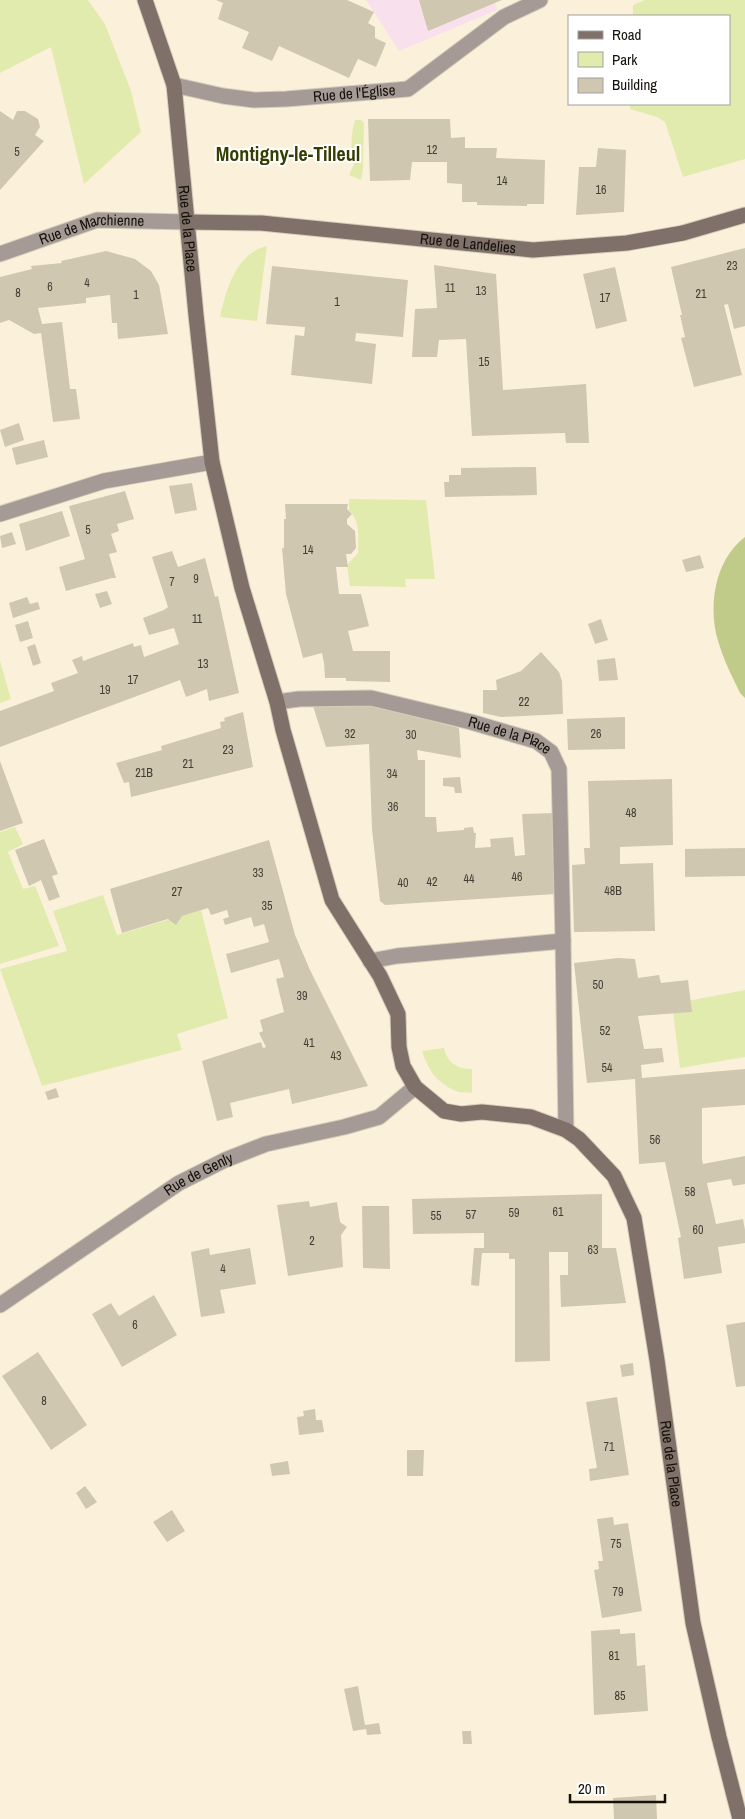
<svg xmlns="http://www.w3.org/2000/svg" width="745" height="1819" viewBox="0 0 745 1819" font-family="'Archivo Narrow',sans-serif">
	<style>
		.education { fill: #f8e1ec }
		.green { fill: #e2ebae }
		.forest { fill: #c1cb89 }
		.building { fill: #d0c7b1 }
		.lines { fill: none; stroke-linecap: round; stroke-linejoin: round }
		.street-casing { stroke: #d6cdb9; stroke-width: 17 }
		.secondary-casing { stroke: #d6cdb9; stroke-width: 17 }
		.street { stroke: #a59a96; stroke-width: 15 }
		.secondary { stroke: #7f706a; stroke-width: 15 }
		.labels { text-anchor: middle; stroke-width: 4; stroke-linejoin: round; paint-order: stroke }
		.number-label { font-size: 12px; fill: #433e33 }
		.street-label { font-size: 15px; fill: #141109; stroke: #fff }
		.district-label { font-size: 20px; font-weight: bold; fill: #353e00; stroke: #fff }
	</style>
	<rect width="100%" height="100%" fill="#fbf1db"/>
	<path class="education" d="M366,0H494L497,10L399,51Z"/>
	<path class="green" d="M0,0H88L105,24L131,91L141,132L84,184L51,47L0,73Z
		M645,0H745V159L683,177L665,122L657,117L630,109V104H729V16H633V5Z
		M355,120H361L364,123L363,169L361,180L349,175L354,164C350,151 351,133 355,120Z
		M267,246L257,321L220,317C226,290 236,253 267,246Z
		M349,499L426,500L435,579H405L406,587L350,586L347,565L358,553C358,536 361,523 349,510Z
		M0,661L11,699L0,703Z
		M15,827L23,844L8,852L23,889L35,886L59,946L0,964V832Z
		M103,895L117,935L201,910L228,1018L177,1034L182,1050L42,1086L0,969L67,951L53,911Z
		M745,990V1057L680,1068L672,1004Z
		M444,1048C447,1063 458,1069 472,1069V1093C467,1092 460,1093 456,1091C438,1084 427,1069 422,1051Z"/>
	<path class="forest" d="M745,537V698L740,693C733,678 725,663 720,647C707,611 713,561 745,537Z"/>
	<path class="building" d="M216,0H347L374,12L368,23L375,27V38L386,43L376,67L358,59L349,78L279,46L272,61L242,48L249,32L218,19L223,3Z
		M419,0H502L428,31Z
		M0,111L13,120L17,111H25L38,119L40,127L35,135L44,141L0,190Z
		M368,119H450L451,138L465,137V148H497L496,158L545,160L544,204H527V206L477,205V202H462V184L447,183V162H412L410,180L370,181Z
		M598,148L626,150L624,212L576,215L579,167H596Z
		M745,248V326L734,329L728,304L724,305L742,375L694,387L681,338L685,337L680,315H682L671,267Z
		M106,251L135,259L151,271L159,285L168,334L118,339L117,323H112L110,295L86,298V303L38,308L42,324L62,322L70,389H76L80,419L53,422L41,333L34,334L9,320L0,323V277L32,269L31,266L62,263L61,261Z
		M434,265L496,274L503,390L586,384L589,443H566L565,433L472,436L466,339L439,340L437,357H412L415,309L437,308Z
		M272,266L408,280L403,337L356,333L355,341L376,344L372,384L291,375L295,335L304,336L305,327L266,324Z
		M615,267L627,321L596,329L583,274Z
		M19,423L24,440L5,447L0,430Z
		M44,440L48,457L16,465L12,448Z
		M536,467L537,495L445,497L444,482H449V475H461V468Z
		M192,483L197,510L175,514L169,486Z
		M125,491L134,519L117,524L119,531L111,534L117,552L109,554L116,578H112L66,591L59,567L85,559L69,506Z
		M285,504H348L347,509L352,514L347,519V524L355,531L356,548L351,554H346L348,567H336L339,594H361L369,626L348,631L353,651H390V682L346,681V678H325L324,663L322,653L303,658L286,594L282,548H284V519H286Z
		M62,511L70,536L26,551L19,524Z
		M12,532L16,544L2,548L0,536Z
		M172,551L178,567L205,558L215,597L218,596L239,693L209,701L207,689L186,697L180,680L0,747V711L54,691L51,683L78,673L72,660L82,656L83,661L133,643L134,647L141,645L144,657L179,644L174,628L149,635L143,618L164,610L168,607L152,557Z
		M700,555L704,568L686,572L682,560Z
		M107,591L112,604L100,608L95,594Z
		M27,597L30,604L38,602L40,609L13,618L9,603Z
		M601,619L608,640L595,644L588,624Z
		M28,621L33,638L20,642L15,625Z
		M35,644L41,663L33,666L27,647Z
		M541,652L559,672L562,681L563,714L501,717L483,713V690H497L496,680L521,671Z
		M615,658L618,680L599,681L597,660Z
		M372,705L459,728L461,758L417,750L418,760H425V817H436L437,832L464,830V828L473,827L474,833H476L475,848L491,847L490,839L513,837L515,856L525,855L522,814L555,813L556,894L385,905L380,901L372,829L369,744L326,747L313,706Z
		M243,712L253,767L131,797L129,782L124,783L116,763L162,750L161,746L221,728L220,722L225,721L224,718Z
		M625,717V749L568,750L567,719Z
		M0,761L23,823L0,831Z
		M460,777L462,793H455L454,787L443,786V778Z
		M672,779L673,845L620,847V864L653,863L655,931L574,932L572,865L585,864L584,848H590L588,781Z
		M44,839L58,874L52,876L60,897L49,901L41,880L29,886L15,850Z
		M269,840L295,935L310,970L368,1086L292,1104L289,1089L230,1103L233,1117L217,1121L202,1061L261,1042L263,1048L266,1047L259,1033L263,1031L260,1020L284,1012L276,979L284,977L279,959L231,973L226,954L269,942L264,924L254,927L251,917L225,925L223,919L229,917L227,910L211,915L208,908L182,916L176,925L168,919L122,933L110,889Z
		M745,848V876L685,877V849Z
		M618,958L635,959L638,978L659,975L661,983L688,980L692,1012L638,1016L644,1049L662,1048L664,1062L641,1065L642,1078L745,1069V1105L702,1108V1159L703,1164L745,1156V1184L733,1186L731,1179L707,1183L716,1224L743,1219L745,1230V1243L718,1247L722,1273L684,1279L678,1238L681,1237L665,1162L639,1164L635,1079L587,1083L574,963Z
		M56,1088L59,1097L48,1100L45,1092Z
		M602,1194V1248H616L626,1303L561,1307L560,1275H568V1252H549L550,1361L515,1362V1259H509V1253H482L479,1286L471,1285L474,1248H484V1233L413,1234L412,1199Z
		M309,1201L310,1207L337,1202L340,1222L347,1227L341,1235L343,1267L288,1276L277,1205Z
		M362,1206H389L390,1269L363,1268Z
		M209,1248L210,1255L250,1248L256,1284L220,1290L225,1313L201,1317L191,1252Z
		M154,1295L177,1335L122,1367L92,1314L111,1303L119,1316Z
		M745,1322V1386L736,1387L726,1325Z
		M38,1352L87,1425L51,1450L2,1376Z
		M633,1363L634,1375L622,1377L620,1365Z
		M617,1397L629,1475L590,1481L589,1469L597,1468L586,1402Z
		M315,1409L316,1420H322L324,1432L299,1435L297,1417L304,1416L303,1411Z
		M407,1450H424L423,1476H407Z
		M288,1461L290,1474L272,1476L270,1464Z
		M85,1486L97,1502L86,1509L76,1493Z
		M172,1510L185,1531L167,1542L153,1522Z
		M613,1517L614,1525L628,1523L642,1611L602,1618L594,1570L599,1569L598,1561H603L597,1519Z
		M620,1629V1634L635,1633L637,1666L645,1665L648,1711L594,1715L591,1631Z
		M358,1686L365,1725L379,1723L381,1734L367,1735L366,1729L353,1731L344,1689Z
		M462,1731H471L472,1744H463Z
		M656,1795L657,1819H614L613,1798Z"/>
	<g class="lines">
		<g class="street-casing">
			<g id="street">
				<path id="s1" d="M174,85L223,96L254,100L286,99L408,89L504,17L540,0"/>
				<path id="s2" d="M0,254L97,220L188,222"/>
				<path d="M0,514L104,481L212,462"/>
				<path id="s3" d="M277,702L299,699L371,698L471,722L536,741L551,752L559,769L563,941L397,956L370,961"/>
				<path d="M563,941L566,1130"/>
				<path id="s4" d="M0,1305L179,1183L225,1160L266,1144L344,1127L379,1117L415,1087"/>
			</g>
		</g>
		<g class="secondary-casing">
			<g id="secondary">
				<path id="s5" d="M145,0L174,85L196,315L212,462L242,588L277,702L283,730L332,900L380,976L398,1014L399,1047L403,1066L415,1087L444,1111L461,1114L482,1112L531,1117L566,1130L579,1139L614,1176L634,1218L657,1360L693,1623L719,1737L740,1819"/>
				<path id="s6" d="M188,222L261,223L533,250L627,243L683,233L745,215"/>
			</g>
		</g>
		<use href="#street" class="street"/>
		<use href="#secondary" class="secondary"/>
	</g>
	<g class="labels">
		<g class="number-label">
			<text x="432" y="154">12</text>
			<text x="17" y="156">5</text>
			<text x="502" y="185">14</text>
			<text x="601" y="194">16</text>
			<text x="732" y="270">23</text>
			<text x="87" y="287">4</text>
			<text x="50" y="291">6</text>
			<text x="450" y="292">11</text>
			<text x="481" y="295">13</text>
			<text x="18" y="297">8</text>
			<text x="701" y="298">21</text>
			<text x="136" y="299">1</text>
			<text x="605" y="302">17</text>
			<text x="337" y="306">1</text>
			<text x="484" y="366">15</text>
			<text x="88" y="534">5</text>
			<text x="308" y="554">14</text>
			<text x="196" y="583">9</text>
			<text x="172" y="586">7</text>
			<text x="197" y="623">11</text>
			<text x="203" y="668">13</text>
			<text x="133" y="684">17</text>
			<text x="105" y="694">19</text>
			<text x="524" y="706">22</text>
			<text x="350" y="738">32</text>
			<text x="596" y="738">26</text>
			<text x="411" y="739">30</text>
			<text x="228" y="754">23</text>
			<text x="188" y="768">21</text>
			<text x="144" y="777">21B</text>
			<text x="392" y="778">34</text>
			<text x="393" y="811">36</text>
			<text x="631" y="817">48</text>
			<text x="258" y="877">33</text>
			<text x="517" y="881">46</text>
			<text x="469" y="883">44</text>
			<text x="432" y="886">42</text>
			<text x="403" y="887">40</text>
			<text x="613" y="895">48B</text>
			<text x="177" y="896">27</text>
			<text x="267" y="910">35</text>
			<text x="598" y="989">50</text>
			<text x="302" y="1000">39</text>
			<text x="605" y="1035">52</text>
			<text x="309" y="1047">41</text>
			<text x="336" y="1060">43</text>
			<text x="607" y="1072">54</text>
			<text x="655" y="1144">56</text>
			<text x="690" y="1196">58</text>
			<text x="558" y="1216">61</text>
			<text x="514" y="1217">59</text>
			<text x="471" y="1219">57</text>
			<text x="436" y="1220">55</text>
			<text x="698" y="1234">60</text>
			<text x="312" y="1245">2</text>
			<text x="593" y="1254">63</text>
			<text x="223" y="1273">4</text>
			<text x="135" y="1329">6</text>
			<text x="44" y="1405">8</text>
			<text x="609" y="1451">71</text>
			<text x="616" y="1548">75</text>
			<text x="618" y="1596">79</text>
			<text x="614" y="1660">81</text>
			<text x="620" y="1700">85</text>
		</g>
		<g class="street-label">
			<text dy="5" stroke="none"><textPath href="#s1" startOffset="182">Rue de l'Église</textPath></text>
			<text dy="5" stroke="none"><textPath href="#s5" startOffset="234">Rue de la Place</textPath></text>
			<text dy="5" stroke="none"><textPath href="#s2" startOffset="96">Rue de Marchienne</textPath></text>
			<text dy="5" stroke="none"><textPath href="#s6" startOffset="281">Rue de Landelies</textPath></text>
			<text dy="5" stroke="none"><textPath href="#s3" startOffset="238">Rue de la Place</textPath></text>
			<text dy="5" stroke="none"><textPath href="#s4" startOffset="238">Rue de Genly</textPath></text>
			<text dy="5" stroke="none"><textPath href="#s5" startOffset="1656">Rue de la Place</textPath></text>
		</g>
		<g class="district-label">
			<text x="288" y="161">Montigny-le-Tilleul</text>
		</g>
	</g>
	<rect x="568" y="15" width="162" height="90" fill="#ffffff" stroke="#a1a09d"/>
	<rect x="578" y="31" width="25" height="8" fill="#7f706a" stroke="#a1a09d"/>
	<text x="612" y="40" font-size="15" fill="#141109">Road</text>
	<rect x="578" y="52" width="25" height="15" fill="#e2ebae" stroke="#a1a09d"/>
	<text x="612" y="65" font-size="15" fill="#141109">Park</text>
	<rect x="578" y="78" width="25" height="15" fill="#d0c7b1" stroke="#a1a09d"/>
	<text x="612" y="90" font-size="15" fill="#141109">Building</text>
	<path d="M570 1794v8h95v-8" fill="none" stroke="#141109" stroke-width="2.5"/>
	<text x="578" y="1794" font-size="15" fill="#141109" stroke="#ffffff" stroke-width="4" paint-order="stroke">20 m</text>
</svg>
